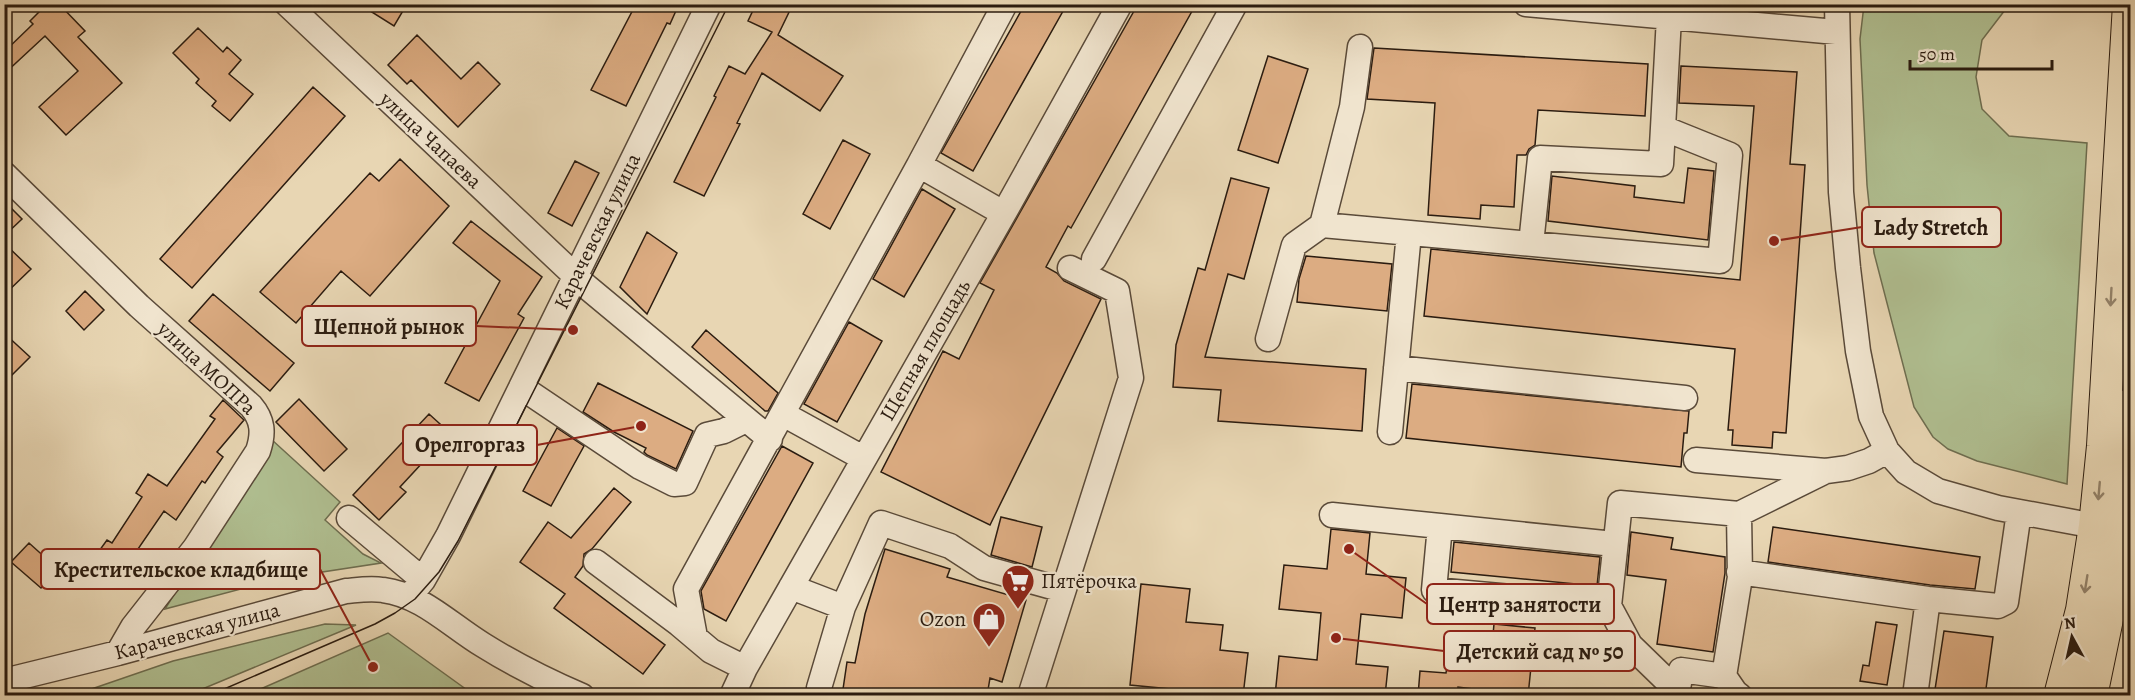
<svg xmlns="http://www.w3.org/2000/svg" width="2135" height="700" viewBox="0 0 2135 700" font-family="Alegreya,serif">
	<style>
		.green { fill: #b0bf91; stroke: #6e6e50; stroke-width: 1.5 }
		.building { fill: #dcac82; stroke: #2b1c10; stroke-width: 1.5 }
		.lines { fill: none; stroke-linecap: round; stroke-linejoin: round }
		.minor-casing { stroke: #5a4a39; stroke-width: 27 }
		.major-casing { stroke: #2b1c10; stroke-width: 34 }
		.minor { stroke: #f0e4ce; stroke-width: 24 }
		.major { stroke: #e8d6b3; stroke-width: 32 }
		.tram { stroke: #2b1c10; stroke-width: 1.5 }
		.oneway { stroke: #93826a }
		.labels { text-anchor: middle; stroke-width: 4.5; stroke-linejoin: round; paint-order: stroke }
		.street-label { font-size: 21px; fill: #2b1c10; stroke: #f0e4ce }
		.poi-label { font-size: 21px; fill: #2b1c10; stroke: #f0e4ce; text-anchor: start }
		.leader { fill: none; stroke: #8f2418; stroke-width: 2 }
		.callout-dot { fill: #8f2418; stroke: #f0e4ce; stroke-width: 2 }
		.callout { fill: #f0e4ce; stroke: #8f2418; stroke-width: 2 }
		.callout-label { font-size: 22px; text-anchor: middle; font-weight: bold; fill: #2b1c10 }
	</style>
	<rect width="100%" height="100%" fill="#e8d6b3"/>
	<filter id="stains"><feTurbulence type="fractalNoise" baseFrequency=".00333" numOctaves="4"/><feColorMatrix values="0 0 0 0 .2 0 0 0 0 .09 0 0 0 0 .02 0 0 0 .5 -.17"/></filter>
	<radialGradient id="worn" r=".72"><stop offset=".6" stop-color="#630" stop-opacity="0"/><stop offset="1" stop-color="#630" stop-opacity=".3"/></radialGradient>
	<path class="green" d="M1864,5H2021L2005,10L1982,40L1976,77L1982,109L2009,136L2087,143L2067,484L1977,461L1948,449L1933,437L1914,407L1874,253L1867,185L1860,39Z
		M271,439L340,502L325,520L363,554L381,563L283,578L165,609Z
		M325,624L356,625L188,695H74L173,661Z
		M388,633L474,695H247Z"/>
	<path class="building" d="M47,4H59L85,31L78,37L122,83L66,135L39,107L78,71L45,36L4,74V52L33,24L30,21Z
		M359,4H407L394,26Z
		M636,4H679L670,24L667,23L626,106L591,90Z
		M756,4H793L778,35L843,76L820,111L762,73L737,123L740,124L704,196L674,182L716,97L714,96L729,66L745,74L772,32L748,21Z
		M1025,4H1067L973,171L941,153Z
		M1138,4H1196L1071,228L1068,226L1046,267L1057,273L1064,281L1101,299L990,525L881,472L943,351L959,359L994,290L980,283Z
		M198,28L223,52L227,47L241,60L229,74L253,94L230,121L212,106L216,101L196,83L199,79L173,53Z
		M417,35L461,79L478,62L500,84L458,127L411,80L407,84L388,65Z
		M1374,48L1648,64L1645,116L1538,110L1535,145L1529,149L1526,155H1517L1514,207L1481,205L1480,219L1428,215L1435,103L1367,99Z
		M1268,56L1308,69L1278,163L1238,150Z
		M1681,66L1797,72L1790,164L1805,165L1786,433L1773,432L1772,448L1732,445L1733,430H1728L1735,349L1424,316L1431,249L1740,280L1754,106L1679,103Z
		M313,87L345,116L192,288L160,259Z
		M843,140L870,154L830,229L803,214Z
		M400,159L449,206L370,296L341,271L296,323L260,292L370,173L379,181Z
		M575,161L599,173L572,226L548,213Z
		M1688,168L1714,171L1708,240L1548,221L1552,176L1635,186L1634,197L1684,203Z
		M1231,178L1269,188L1244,279L1228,274L1205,357L1366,369L1362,431L1218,421L1221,390L1173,387L1176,345L1198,268L1205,270Z
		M922,189L955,209L904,297L873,279Z
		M4,201L22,219L4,236Z
		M471,221L542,277L518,314L524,318L479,401L445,383L500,281L453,243Z
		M647,232L677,253L647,314L620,287Z
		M4,243L31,269L4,295Z
		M1306,256L1392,264L1387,311L1297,302L1299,279Z
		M85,291L104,310L84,330L66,311Z
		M213,294L294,363L270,391L189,321Z
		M849,322L882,341L837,422L804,404Z
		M706,330L778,393L768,411H765L692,347Z
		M4,333L30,357L4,383Z
		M598,383L693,431L676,469L647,455L644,452L646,448L614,432L583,412Z
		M1412,384L1689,411L1687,433H1684L1681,467L1406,438Z
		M299,399L347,449L324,471L276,422Z
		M223,400L244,420L217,452L223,457L205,483L202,481L176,520L164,511L112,587L86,569L107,540L112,543L142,497L136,493L148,474L167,486L215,419L210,416Z
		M429,414L450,433L400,487L406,492L379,520L353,495Z
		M557,428L584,446L551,506L523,491Z
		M782,446L813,463L726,621L704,609L701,591Z
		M614,488L631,502L592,549L584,554L583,566L575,577L665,645L643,674L554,608L565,594L520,562L548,522L571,538Z
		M1001,517L1042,527L1032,567L991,555Z
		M1773,527L1980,557L1975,589L1930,585L1768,562Z
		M1331,529L1370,533L1366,574L1406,578L1402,618L1361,614L1356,664L1388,667L1385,696H1275L1279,656L1317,660L1321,613L1279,609L1284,565L1327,569Z
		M1631,532L1673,538L1671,549L1725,557V573L1713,652L1657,644L1666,580L1627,575Z
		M1454,542L1600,557L1597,586L1451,572Z
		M29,543L58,569L41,588L11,562Z
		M885,549L950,569L947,577L1026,600L1002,682L990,678L987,696H842L847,662L855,663L865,614Z
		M1141,584L1190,589L1186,622L1223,625L1220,650L1248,653L1243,696L1130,685Z
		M1876,622L1897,625L1887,685L1860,681L1863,665L1869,666Z
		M1494,624L1535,628L1528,696H1488L1489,691L1458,687L1457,696H1418L1420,671L1446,673L1449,653L1491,657Z
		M1944,631L1993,637L1985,696H1934Z"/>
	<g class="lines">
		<g class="minor-casing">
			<path id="minor" d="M287,4L587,287L770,439
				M1526,4L1836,32
				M1837,4L1841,192L1848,268L1858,351L1871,416L1887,451L1906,472L1938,491L1998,508L2095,526
				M1360,47L1352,107L1322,225L1720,261L1730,155L1663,128L1669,17
				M4,174L139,306L251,406C263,420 264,433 258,451L195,548L133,627L118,653
				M1003,213L919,165L1005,4
				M1531,244L1540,158L1661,164L1663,128
				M1094,259L1235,4
				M1268,339L1294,245L1322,225
				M1396,368L1685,398
				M521,387L640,467L674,484L685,483L707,435L724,431L746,420
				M783,414L863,458
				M1390,432L1409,233
				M1696,460L1826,471L1848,468L1869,461L1887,451
				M1332,515L1440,526
				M349,518L423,580
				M596,562L679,624L711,651L745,668
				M1739,572L1928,599L1998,606L2006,602L2019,512
				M791,587L843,607
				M409,597L423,580L448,536L709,4
				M1609,606L1434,590L1440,526L1614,544
				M695,637L686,589L919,165
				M1724,676L1735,692L1740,696
				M1665,679L1630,645L1609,606L1620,503L1739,514L1826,471
				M4,681L118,653L346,591C358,590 370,588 383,590C422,595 450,625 483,645C515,665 547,681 582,696
				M819,688L843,607L881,523L950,546L984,568L1063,590
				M732,696L745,668L1008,206L1120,4
				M1030,696L1131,378L1117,291L1070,268
				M1677,696L1681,670L1724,676L1740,577L1739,514
				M1915,696L1928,599"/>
		</g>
		<g class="major-casing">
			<path id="major" d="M2060,696L2082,610L2095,526L2103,446L2129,4
				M2091,696L2108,614L2120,530L2130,405"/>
		</g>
		<use href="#minor" class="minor"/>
		<use href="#major" class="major"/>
		<path class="tram" d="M208,696L375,624L395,613L415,599L439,572L458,541L729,4"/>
	</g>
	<defs><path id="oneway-shaft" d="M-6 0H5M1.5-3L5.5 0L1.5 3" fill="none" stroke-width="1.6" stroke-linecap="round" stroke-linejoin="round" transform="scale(1.5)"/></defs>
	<g class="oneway">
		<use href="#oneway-shaft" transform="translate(2111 297) rotate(93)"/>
		<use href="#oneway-shaft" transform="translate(2099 491) rotate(95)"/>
		<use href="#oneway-shaft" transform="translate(2086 584) rotate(99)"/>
	</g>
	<defs>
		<g id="supermarket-pin" transform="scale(1.725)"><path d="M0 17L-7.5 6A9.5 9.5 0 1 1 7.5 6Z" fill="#8f2418" stroke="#f0e4ce"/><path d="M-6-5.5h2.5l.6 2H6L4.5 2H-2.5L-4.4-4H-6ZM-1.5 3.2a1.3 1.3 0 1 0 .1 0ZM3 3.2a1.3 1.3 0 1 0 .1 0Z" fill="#fff"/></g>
		<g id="shop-pin" transform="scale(1.725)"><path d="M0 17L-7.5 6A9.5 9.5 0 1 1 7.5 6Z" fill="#8f2418" stroke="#f0e4ce"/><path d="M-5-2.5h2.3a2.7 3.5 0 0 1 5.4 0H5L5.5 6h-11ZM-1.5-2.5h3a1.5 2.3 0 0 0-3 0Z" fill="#fff"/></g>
	</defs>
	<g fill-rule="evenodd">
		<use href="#supermarket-pin" x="1018" y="581"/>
		<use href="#shop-pin" x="989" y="619"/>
	</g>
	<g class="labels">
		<g class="street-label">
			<text transform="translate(431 140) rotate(43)" y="7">улица Чапаева</text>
			<text transform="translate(597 231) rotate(-64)" y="7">Карачевская улица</text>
			<text transform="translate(925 350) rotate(-60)" y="7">Щепная площадь</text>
			<text transform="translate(207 368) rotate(43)" y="7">улица МОПРа</text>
			<text transform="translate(197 631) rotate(-15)" y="7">Карачевская улица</text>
		</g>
		<g class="poi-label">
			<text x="1041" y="588">Пятёрочка</text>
			<text x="966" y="626" text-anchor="end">Ozon</text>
		</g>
	</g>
	<path class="leader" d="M1774 241L1862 227M573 330L476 326M641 426L537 445M373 667L320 569M1349 549L1427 604M1336 638L1444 651"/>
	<g class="callout-dot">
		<circle cx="1774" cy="241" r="6"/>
		<circle cx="573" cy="330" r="6"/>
		<circle cx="641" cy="426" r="6"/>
		<circle cx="373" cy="667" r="6"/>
		<circle cx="1349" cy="549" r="6"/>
		<circle cx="1336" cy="638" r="6"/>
	</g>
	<g class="callout">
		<rect x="1862" y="207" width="139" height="40" rx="6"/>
		<rect x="302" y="306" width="174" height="40" rx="6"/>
		<rect x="403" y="425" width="134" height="40" rx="6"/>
		<rect x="41" y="549" width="279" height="40" rx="6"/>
		<rect x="1427" y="584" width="187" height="40" rx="6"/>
		<rect x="1444" y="631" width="191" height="40" rx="6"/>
	</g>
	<g class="callout-label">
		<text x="1931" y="235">Lady Stretch</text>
		<text x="389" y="334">Щепной рынок</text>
		<text x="470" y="452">Орелгоргаз</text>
		<text x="181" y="577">Крестительское кладбище</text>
		<text x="1520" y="612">Центр занятости</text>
		<text x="1540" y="659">Детский сад № 50</text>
	</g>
	<rect width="2135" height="700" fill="none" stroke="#e8d6b3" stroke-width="24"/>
	<rect x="6" y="6" width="2123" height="688" fill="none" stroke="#2b1c10" stroke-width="3"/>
	<rect x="12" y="12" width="2111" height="676" fill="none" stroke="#2b1c10" stroke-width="1.5"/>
	<g transform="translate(2072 637) rotate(352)" stroke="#f0e4ce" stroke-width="4.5" paint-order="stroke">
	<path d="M0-4.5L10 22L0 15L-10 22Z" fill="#2b1c10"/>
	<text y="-9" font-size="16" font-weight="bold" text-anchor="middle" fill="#2b1c10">N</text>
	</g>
	<path d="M1910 60v9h142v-9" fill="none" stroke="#2b1c10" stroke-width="3"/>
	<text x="1919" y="60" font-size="18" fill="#2b1c10" stroke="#f0e4ce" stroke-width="4.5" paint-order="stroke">50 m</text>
	<rect width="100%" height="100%" filter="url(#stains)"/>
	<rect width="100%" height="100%" fill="url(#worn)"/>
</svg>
